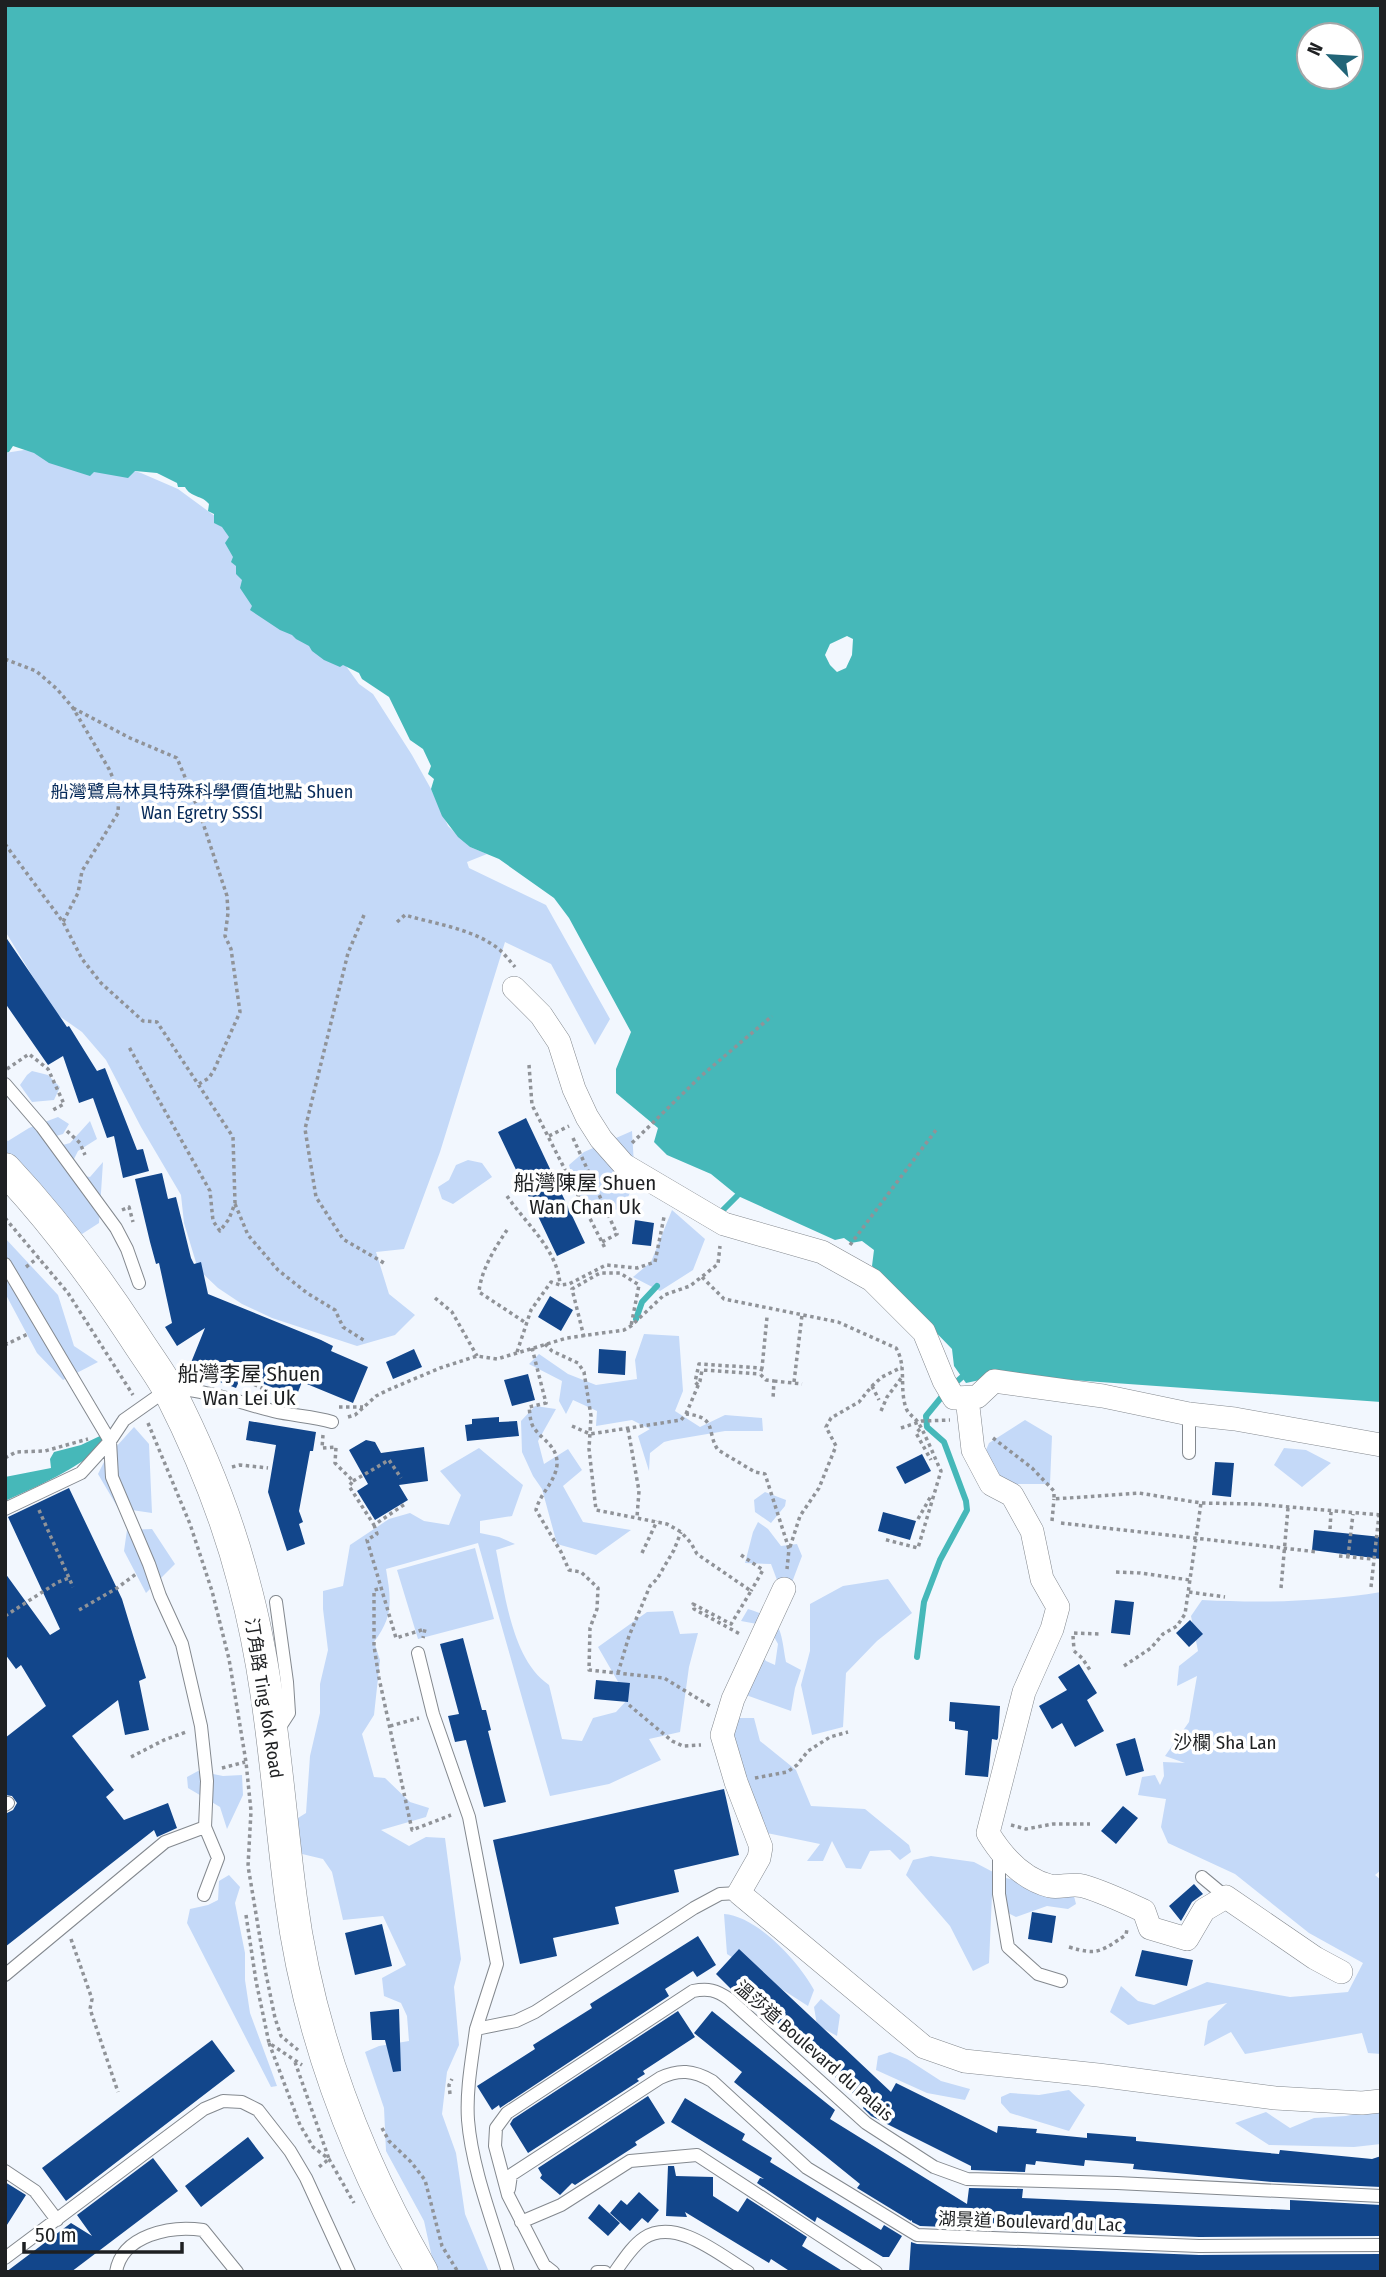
<svg xmlns="http://www.w3.org/2000/svg" width="1386" height="2277" viewBox="0 0 1386 2277" font-family="'Fira Sans Condensed','Noto Sans TC',sans-serif">
	<style>
		.green { fill: #c4d9f8 }
		.water { fill: #46b8b9; fill-rule: evenodd }
		.lines { fill: none; stroke-linecap: round; stroke-linejoin: round }
		.stream { stroke: #46b8b9; stroke-width: 6 }
		.building { fill: #12468b }
		.service-casing { stroke: #84898f; stroke-width: 14 }
		.minor-casing { stroke: #84898f; stroke-width: 24 }
		.secondary-casing { stroke: #84898f; stroke-width: 33 }
		.path { stroke: #909398; stroke-width: 3.5; stroke-dasharray: 3.5 3.5; stroke-linecap: butt }
		.service { stroke: #fff; stroke-width: 12 }
		.minor { stroke: #fff; stroke-width: 23 }
		.secondary { stroke: #fff; stroke-width: 32 }
		.labels { text-anchor: middle; stroke-width: 7; stroke-linejoin: round; paint-order: stroke }
		.park-label { font-size: 18px; fill: #052958; stroke: #fff }
		.street-label { font-size: 18px; fill: #1e2022; stroke: #fff }
		.neighbourhood-label { font-size: 19px; fill: #1e2022; stroke: #fff }
		.quarter-label { font-size: 21px; fill: #1e2022; stroke: #fff }
	</style>
	<rect width="100%" height="100%" fill="#f2f7fe"/>
	<path class="green" d="M24,450L87,456L141,473L178,489L227,525L343,662L359,684L373,694L412,755L431,789L448,826L470,847L487,854L467,862L469,868L546,905L610,1019L595,1045L551,964L505,942L440,1152L404,1249L376,1252L389,1294L415,1315L395,1335L357,1346L272,1318L242,1304L218,1288L198,1269L184,1223L181,1195L141,1127L106,1060L82,1032L55,1013L5,931V453Z
		M32,1071L48,1075L60,1087L54,1100L32,1102L20,1085L27,1075Z
		M58,1117L69,1124L63,1134L46,1139L52,1148L70,1143L90,1121L97,1139L78,1151L67,1173L90,1177L103,1162L99,1223L82,1234L51,1208L5,1161V1139L8,1141L29,1128Z
		M632,1131L635,1182L622,1210L580,1208L569,1165L584,1152Z
		M468,1160L482,1163L492,1177L453,1204L442,1199L438,1187L449,1180L456,1165Z
		M672,1210L705,1239L693,1270L660,1291L633,1277L651,1262Z
		M5,1238L58,1295L74,1346L98,1362L63,1380L37,1353L5,1293Z
		M644,1334L679,1336L683,1391L675,1411L700,1427L725,1415L762,1418L763,1431H725L672,1440L664,1442L650,1453L649,1471L638,1436L650,1429L632,1420L596,1426L597,1411L573,1400L566,1414L559,1401L562,1381L529,1364L539,1354L568,1374L596,1385L637,1379L635,1360Z
		M535,1406L556,1409L538,1441L544,1464L568,1449L582,1470L563,1486L583,1522L631,1530L596,1555L557,1544L542,1489L533,1476L522,1452L521,1421Z
		M1025,1420L1052,1436L1050,1484H1014L976,1474L989,1443Z
		M134,1427L149,1444L152,1513L118,1508L98,1474L106,1458Z
		M479,1448L523,1485L512,1516L480,1521V1533L499,1537L515,1544L496,1550C505,1592 511,1659 549,1685L562,1739L582,1741L593,1718L616,1712L628,1699L598,1647L647,1612L673,1611L680,1634L698,1633L689,1667L680,1732L649,1739L661,1760L609,1784L550,1796L478,1543L386,1569C391,1599 394,1616 374,1642L380,1660L374,1715L362,1734L374,1777L385,1778L410,1802L429,1808L426,1817L381,1830L409,1846L426,1837L445,1838L461,1959L454,1987L459,2045L447,2072L442,2114L456,2153L465,2214L489,2272L435,2271L424,2221L386,2151L384,2108L365,2052L379,2046L409,2041L407,2016L401,2003L384,1996L382,1978L406,1965L383,1916L343,1920L332,1872L323,1859L277,1848L274,1833L306,1813L310,1756L320,1713V1684L328,1650L323,1609V1591L343,1586L350,1545L389,1519L410,1513L424,1521L449,1525L461,1495L440,1471Z
		M1284,1448L1306,1450L1331,1463L1302,1487L1274,1465Z
		M765,1492L786,1500L785,1506L771,1523L755,1512L754,1500Z
		M758,1522L768,1529L781,1546L797,1544L802,1556L791,1585L777,1580L771,1564L745,1563L753,1532Z
		M152,1529L175,1564L146,1593L124,1551L127,1530Z
		M475,1548L494,1619L418,1639L397,1570Z
		M888,1579L912,1613L877,1641L846,1673L843,1727L812,1735L801,1685L810,1651V1604L843,1586Z
		M1381,1592V1870L1375,1875L1381,1880V2054L1368,2053L1362,2033L1245,2054L1231,2032L1204,2046L1208,2021L1227,2003L1128,2025L1110,2012L1121,1986L1138,2001L1154,2005L1207,1982L1290,1997L1348,1992L1363,1963L1309,1933L1235,1874L1168,1843L1161,1827L1166,1799L1138,1795L1142,1777L1155,1775L1160,1785L1164,1776L1163,1762L1185,1763L1165,1756L1189,1722L1197,1676L1177,1686L1179,1666L1198,1651L1191,1616L1202,1600C1262,1603 1321,1602 1381,1592Z
		M748,1609C783,1620 780,1628 786,1662L801,1670L795,1688L791,1711L746,1695L756,1650L766,1661L775,1665L778,1644L768,1626L741,1621Z
		M739,1718H754L760,1741L796,1770L811,1806L865,1809L909,1845L911,1852L900,1860L890,1850L870,1851L861,1869L846,1868L832,1841L823,1861H807L820,1844L752,1830L723,1741Z
		M198,1771L223,1776L242,1775L243,1795L227,1829L220,1807L188,1788L187,1777Z
		M931,1856L974,1862L993,1872L989,1963L973,1971L950,1926L906,1875L913,1860Z
		M229,1875L240,1887L235,1903L245,1953V1980L250,2013L277,2086L271,2087L187,1923L190,1909L208,1905L218,1900L219,1881Z
		M1006,1878L1073,1892L1076,1904L1068,1909L1047,1906L1016,1917L1006,1912Z
		M724,1914C757,1916 799,1962 814,1990L808,2006L727,1954Z
		M821,1999L840,2015L837,2036L817,2025L814,2007Z
		M890,2052L907,2059L941,2081L970,2089L965,2100L927,2093L876,2070L878,2056Z
		M1069,2090L1085,2105L1069,2131L1010,2113L1001,2103V2097L1010,2093L1039,2095Z
		M1381,2109V2144L1354,2147L1269,2145L1235,2123L1266,2112L1290,2128L1314,2118L1346,2116Z"/>
	<path class="water" d="M5,5H1381V1402L1003,1375L966,1383L954,1366L952,1349L872,1266L874,1250L862,1241L851,1243L844,1238L835,1240L738,1196L711,1174L667,1155L654,1142L658,1128L616,1093V1069L631,1032L569,918L554,898L499,859L470,847L458,837L442,816L431,789L434,779L428,774L431,766L423,749L410,740L389,697L362,679L359,673L343,665L340,667L324,660L312,651L309,646L296,639L292,635L280,630L250,610L252,606L240,588L242,580L236,574V566L231,562L233,557L225,543L229,537L222,527L214,523V514L208,511L209,504C202,495 191,498 185,487H178L177,483L157,473L135,471L128,478L94,472L90,476L49,463L34,453L13,446L9,452L5,453ZM1309,35H1351V77H1309ZM847,636L853,639L852,655L846,668L837,672L830,665L825,655L830,644Z
		M102,1435L104,1444C76,1470 40,1485 5,1501V1477L51,1468L50,1459L54,1452L81,1445Z"/>
	<g class="lines">
		<path class="stream" d="M722,1211L737,1196
			M636,1319L642,1302L657,1286
			M952,1386L962,1377
			M917,1657L924,1602L940,1560L967,1510L966,1501L944,1442L927,1427L926,1416L944,1394"/>
	</g>
	<path class="building" d="M5,936L67,1027L69,1026L97,1071L105,1068L137,1150L143,1149L149,1171L123,1178L114,1136L107,1138L93,1098L79,1103L63,1056L48,1065L5,1003Z
		M526,1118L585,1243L557,1256L498,1132Z
		M162,1173L168,1199L176,1197L191,1258L194,1264L201,1262L208,1294L321,1340L333,1346L331,1351L368,1367L353,1403L302,1382L296,1397L242,1375L236,1388L188,1370L205,1328L177,1346L165,1327L172,1323L159,1263L156,1264L150,1242L135,1179Z
		M635,1220L654,1223L651,1246L632,1244Z
		M550,1296L573,1310L561,1331L538,1317Z
		M414,1349L422,1367L393,1379L386,1362Z
		M599,1349L626,1351L625,1375L598,1373Z
		M528,1374L535,1400L512,1406L504,1380Z
		M499,1417V1422L517,1421L519,1436L467,1441L465,1425L472,1424V1419Z
		M249,1421L316,1432L313,1451H310L299,1511L303,1522L299,1524L305,1544L287,1551L268,1492L276,1445L246,1440Z
		M366,1440L375,1442L381,1453L424,1447L428,1481L399,1485L408,1500L375,1520L357,1491L368,1484L349,1450Z
		M922,1454L931,1471L905,1484L896,1467Z
		M1215,1462L1234,1463L1231,1497L1212,1495Z
		M69,1488L122,1599L146,1678L139,1681L149,1730L125,1735L118,1700L72,1736L114,1790L106,1797L124,1820L168,1803L177,1828L157,1837L154,1830L5,1947V1814L13,1810L17,1803L12,1796L5,1795V1738L46,1706L21,1665L16,1669L5,1654V1573L50,1635L60,1629L8,1517Z
		M883,1512L916,1521L910,1540L878,1531Z
		M1314,1530L1381,1537V1559L1312,1550Z
		M1115,1600L1134,1602L1130,1635L1111,1633Z
		M1190,1620L1203,1634L1189,1647L1176,1633Z
		M463,1638L482,1710H486L491,1730L488,1731L506,1802L484,1807L466,1740L455,1742L448,1716L459,1714L440,1644Z
		M1079,1664L1097,1693L1087,1700L1104,1731L1075,1747L1062,1723L1052,1729L1039,1706L1067,1690L1058,1677Z
		M596,1680L630,1683L628,1702L594,1699Z
		M950,1702L1000,1706L998,1738L997,1740L992,1739L988,1777L965,1775L968,1731L955,1729V1722L949,1721Z
		M1135,1738L1144,1771L1126,1776L1116,1744Z
		M724,1789L739,1855L674,1870L679,1892L615,1907L619,1924L553,1938L557,1956L520,1964L493,1840Z
		M1123,1806L1138,1818L1116,1844L1101,1831Z
		M1194,1884L1203,1894L1192,1902L1181,1921L1169,1906Z
		M1032,1912L1056,1916L1052,1943L1028,1939Z
		M382,1924L392,1966L355,1975L345,1933Z
		M698,1936L716,1965L697,1977L693,1971L665,1989L669,1996L500,2108L499,2105L492,2110L477,2086L535,2049L533,2045L592,2008L590,2004Z
		M739,1949L891,2092L896,2083L997,2133L998,2126L1037,2129L1036,2133L1087,2138V2133L1112,2135L1136,2137V2141L1279,2154L1280,2150L1372,2159L1381,2156V2187L1273,2182L1133,2169L1134,2164L1085,2160L1084,2166L1036,2161L1035,2165L1026,2164L1025,2172L971,2170V2166L871,2116L863,2108L865,2105L737,1985L732,1990L716,1974Z
		M1142,1950L1193,1960L1187,1986L1135,1976Z
		M399,2009L401,2071L393,2072L385,2040H372L370,2012Z
		M678,2011L695,2037L643,2071L645,2074L637,2079L639,2081L528,2153L510,2124L513,2119Z
		M712,2011L835,2110L830,2119L967,2204L969,2188L1023,2189L1022,2198L1290,2210V2200L1381,2205V2236L1199,2237L920,2226L912,2222V2220L911,2221L857,2188L860,2184L734,2082L742,2072L694,2033Z
		M212,2040L235,2071L66,2201L42,2168Z
		M648,2096L665,2123L635,2142L637,2145L575,2185L572,2183L560,2195L540,2178L542,2175L538,2168Z
		M685,2098L745,2134L742,2140L772,2158L770,2162L881,2230L884,2225L902,2236L889,2257H883L817,2217L815,2222L757,2183L760,2178L764,2179L671,2122Z
		M248,2137L264,2158L201,2207L185,2186Z
		M153,2158L178,2191L71,2272H6L71,2223L92,2236L77,2215Z
		M668,2166H674L676,2176L713,2177V2196L738,2212L747,2198L807,2237L802,2246L844,2272H791L771,2259L769,2263L685,2212L687,2217L666,2216Z
		M5,2182L26,2195L5,2228Z
		M639,2192L659,2210L648,2223L642,2218L630,2231L610,2213L621,2200L627,2205Z
		M599,2204L620,2223L608,2236L588,2218Z
		M911,2242L917,2244L1199,2255L1381,2254V2272H909Z"/>
	<g class="lines">
		<g class="service-casing">
			<path id="service" d="M5,1084L42,1127L116,1228L127,1249L139,1283
				M5,1264L110,1441L112,1477L149,1564L160,1596L182,1644L201,1726L207,1781L205,1827L218,1858L204,1895
				M189,1390C218,1394 245,1404 273,1411C293,1416 313,1416 332,1422
				M1189,1453V1414
				M5,1509L81,1473L110,1441L124,1420L168,1389
				M276,1602L287,1682L289,1713L278,1730
				M418,1653L433,1714L469,1817L497,1964L476,2029
				M5,1805L8,1803
				M999,1852V1894L1008,1947L1038,1974L1061,1981
				M1202,1877L1226,1897
				M5,1975L165,1842L205,1827
				M5,2171L35,2191L57,2220
				M509,2189L511,2175L660,2078C679,2069 693,2070 712,2081L807,2168L917,2235L1199,2246L1381,2245
				M521,2222L561,2205L630,2161L697,2155L876,2272
				M5,2258L204,2109L223,2101L242,2102L258,2110L290,2151L306,2178L349,2272
				M116,2272C122,2235 171,2225 203,2230L237,2272
				M508,2272C494,2224 472,2170 468,2120C466,2090 472,2059 476,2029L516,2021L535,2012L694,1908L720,1894L739,1893
				M553,2272L544,2265L508,2195L495,2146L496,2128L507,2113L693,1991C708,1988 716,1990 729,1999L866,2123L934,2167L967,2179L1117,2183L1381,2196
				M597,2272H605
				M615,2272C623,2261 632,2246 644,2238C676,2217 720,2255 748,2272"/>
		</g>
		<g class="minor-casing">
			<path id="minor" d="M514,988L541,1015L559,1042L574,1089L587,1117L601,1139L624,1165L724,1224L822,1252L872,1280L924,1332L944,1381L954,1398L977,1397L994,1381L1103,1396L1189,1414L1235,1419L1381,1445
				M967,1398L973,1450L991,1484L1012,1495L1032,1531L1042,1579L1058,1607L1052,1629L1024,1692L988,1833C1002,1856 1023,1879 1050,1886C1060,1888 1072,1883 1083,1886C1104,1892 1125,1902 1144,1911L1150,1928L1187,1939L1204,1910L1226,1897L1315,1958L1341,1972
				M784,1589L733,1699L722,1735L736,1782L761,1847L759,1858L739,1893L924,2047L964,2061L1098,2075L1275,2098L1362,2103L1381,2101"/>
		</g>
		<g class="secondary-casing">
			<path id="secondary" d="M5,1169C53,1220 96,1278 134,1336C146,1355 160,1373 170,1392C201,1453 227,1517 244,1583C272,1686 277,1793 291,1899C308,2030 356,2157 422,2272"/>
		</g>
		<path class="path" d="M5,659L36,671L57,689L73,708L109,769L119,792L118,813L82,871L78,893L63,922
			M73,708L130,738L177,758L199,811L227,896L228,913L225,936L231,949L240,1012L214,1070L209,1078L199,1084
			M5,844L63,922L82,959L101,983L143,1021L157,1022L233,1137L235,1203L229,1219L220,1231L213,1221L210,1191L129,1047
			M364,915L348,953L305,1129L316,1197L343,1239L384,1263
			M397,922L405,915C435,924 475,929 500,950C505,955 510,961 515,967
			M529,1065L532,1105L605,1248
			M7,1069L29,1054L48,1069L64,1104L51,1111
			M67,1131L80,1143L85,1155
			M549,1136L569,1126
			M573,1138L617,1234L602,1242
			M632,1143L701,1076L772,1016
			M576,1190L592,1180
			M507,1196C526,1224 558,1250 560,1285
			M235,1204L248,1235L278,1270L307,1293L335,1310L343,1327L365,1341
			M122,1210L129,1207L133,1222
			M5,1218L68,1293L133,1395
			M507,1230C495,1248 481,1270 479,1292L526,1323
			M850,1245L936,1130
			M26,1267L39,1257
			M702,1277L724,1299L838,1322L896,1348C907,1366 899,1388 906,1408C908,1414 913,1416 917,1421C924,1430 935,1459 941,1471L918,1548L883,1539
			M435,1298L452,1312L477,1356
			M584,1337L572,1289L600,1273H620L639,1285L631,1326
			M5,1342L7,1344L28,1334
			M545,1344L552,1351L578,1363L584,1372L591,1416L589,1449L596,1510L667,1524L681,1532L691,1543L697,1554L751,1591L731,1624L693,1604L694,1609L740,1634
			M532,1348L546,1403L529,1407C530,1413 530,1423 534,1428C543,1441 558,1446 557,1465C555,1483 540,1493 536,1510L561,1552L569,1570L581,1572L598,1588L597,1609L590,1628L589,1670L664,1678L710,1706
			M517,1352L531,1310L551,1282L560,1285L569,1284L606,1265L637,1268L655,1262L664,1217
			M210,1363L268,1391
			M762,1368L760,1374L766,1380L774,1381L773,1399
			M774,1381L802,1384
			M794,1382L802,1315
			M698,1385L695,1382L699,1364L762,1368L767,1317
			M872,1386L879,1400
			M339,1407H363
			M881,1411L887,1397L902,1377
			M686,1414L700,1381L702,1370L760,1374
			M348,1417L355,1415L376,1396L388,1390L440,1368L477,1356L497,1359L567,1338L624,1330L631,1326L664,1295L690,1286L718,1264L720,1246
			M148,1423L190,1524L212,1591L229,1659L246,1762L251,1811L248,1866L266,1974L275,2018L281,2036L298,2050
			M572,1426L590,1434L681,1420L686,1414C718,1417 706,1432 718,1450L755,1472L765,1474L789,1549L787,1569
			M901,1428L922,1421L950,1420
			M628,1429L639,1491L637,1517
			M920,1429L916,1433L931,1460
			M323,1435L322,1448L336,1447L335,1463L353,1481L349,1486L374,1525L405,1504
			M993,1438L1032,1468L1054,1491V1499L1139,1493L1201,1503L1256,1504L1381,1515
			M5,1458L16,1452L45,1451L88,1439
			M232,1467L240,1465L268,1468
			M353,1481L389,1460L401,1478
			M39,1510L73,1587
			M918,1519L931,1496
			M1052,1521L1054,1499
			M1061,1523L1318,1552
			M374,1525L377,1534L367,1540L396,1638L425,1629L423,1638
			M1330,1529L1331,1512
			M790,1547L800,1516L819,1488L836,1446L826,1427L831,1418L859,1402L872,1386L882,1377L902,1367
			M642,1553L657,1521
			M741,1555L763,1570L751,1591
			M1339,1556L1373,1559
			M1348,1557L1353,1514
			M1116,1572L1140,1573L1190,1580
			M1371,1587L1379,1515
			M1281,1588L1288,1508
			M378,1589L374,1590V1646L379,1678L412,1830L451,1815
			M1189,1592L1225,1597
			M79,1610L117,1588L136,1574
			M5,1616L58,1582L69,1578
			M1074,1633L1100,1634
			M1073,1636L1074,1650
			M1074,1651L1082,1658L1090,1670
			M1124,1666L1151,1648L1163,1634L1177,1626L1185,1614L1201,1503
			M618,1673L629,1636L650,1586L657,1579L674,1550L681,1532
			M629,1705L672,1741L683,1746L701,1745
			M390,1726L419,1718
			M131,1757L164,1740L186,1732
			M222,1768L245,1762
			M755,1778L787,1772L797,1765L808,1751L830,1737L848,1732
			M1011,1825L1026,1829L1053,1824H1090
			M246,1915L256,1981L269,2043L302,2065
			M71,1939L92,1999L90,2009L118,2092
			M1069,1947C1098,1956 1101,1951 1126,1935L1127,1929
			M269,2043L300,2125L313,2147L329,2159L354,2203
			M295,2062L329,2159L319,2167
			M450,2094L449,2085L452,2079
			M382,2128L389,2141L411,2162L425,2180L442,2246L458,2272"/>
		<use href="#service" class="service"/>
		<use href="#minor" class="minor"/>
		<use href="#secondary" class="secondary"/>
	</g>
	<g class="labels">
		<g class="park-label">
			<text x="202" y="798">船灣鷺鳥林具特殊科學價值地點 Shuen<tspan x="202" dy="21">Wan Egretry SSSI</tspan></text>
		</g>
		<g class="street-label">
			<text transform="translate(264 1698) rotate(81)" y="6">汀角路 Ting Kok Road</text>
			<text transform="translate(814 2051) rotate(41)" y="6">溫莎道 Boulevard du Palais</text>
			<text transform="translate(1030 2222) rotate(2)" y="6">湖景道 Boulevard du Lac</text>
		</g>
		<g class="neighbourhood-label">
			<text x="1225" y="1749">沙欄 Sha Lan</text>
		</g>
		<g class="quarter-label">
			<text x="585" y="1190">船灣陳屋 Shuen<tspan x="585" dy="24">Wan Chan Uk</tspan></text>
			<text x="249" y="1381">船灣李屋 Shuen<tspan x="249" dy="24">Wan Lei Uk</tspan></text>
		</g>
	</g>
	<rect width="1386" height="2277" fill="none" stroke="#1e2022" stroke-width="14"/>
	<g transform="translate(1330 56) rotate(295)"><circle r="33" fill="#ffffff" stroke="#a5a6a7" stroke-width="2"/>
	<path d="M0-5L12 26L0 18L-12 26Z" fill="#216477"/>
	<text y="-10" font-size="19" font-weight="bold" text-anchor="middle" fill="#1e2022">N</text>
	</g>
	<path d="M24 2242v10h158v-10" fill="none" stroke="#1e2022" stroke-width="3.5"/>
	<text x="35" y="2242" font-size="21" fill="#1e2022" stroke="#ffffff" stroke-width="5" paint-order="stroke">50 m</text>
</svg>
